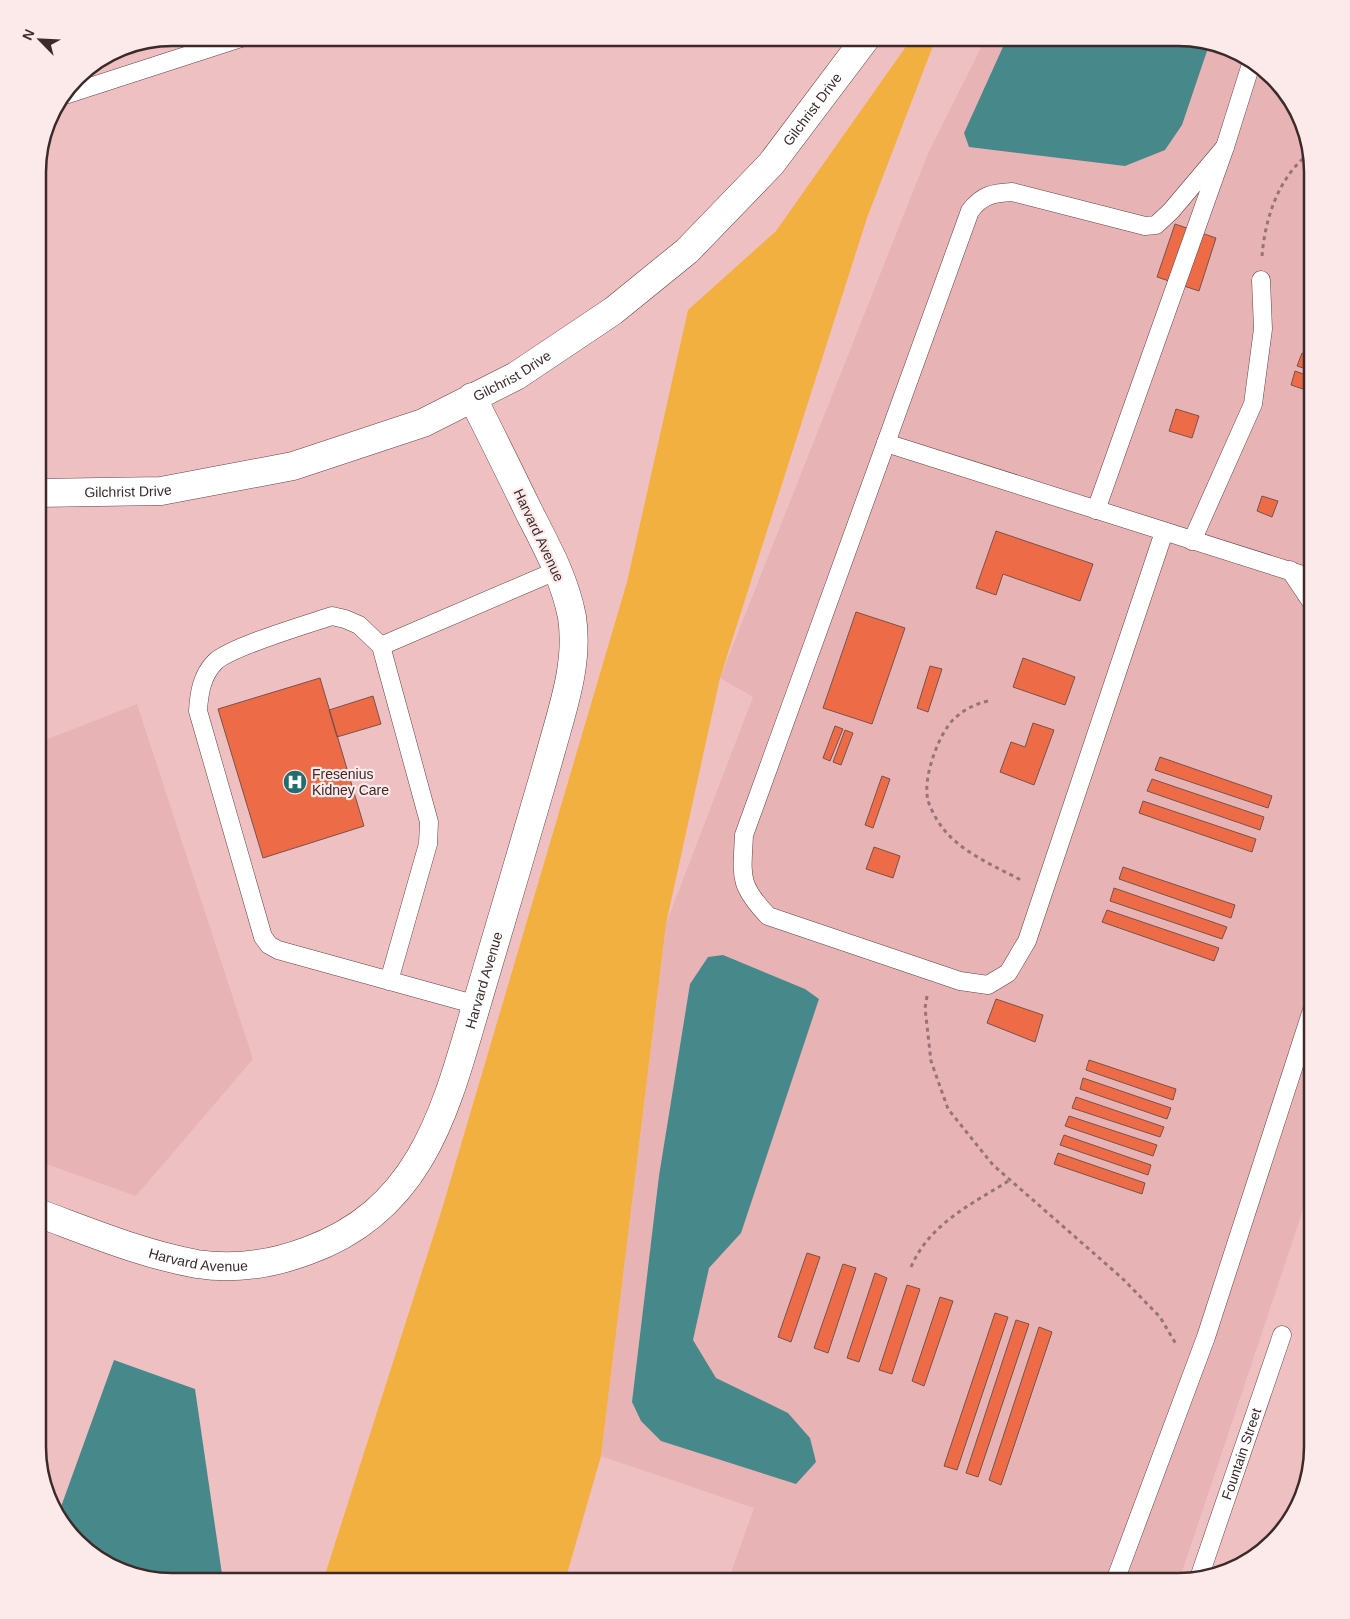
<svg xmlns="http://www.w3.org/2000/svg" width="1350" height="1619" viewBox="0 0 1350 1619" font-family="Helvetica,sans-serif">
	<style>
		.built { fill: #e8b3b5 }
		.green { fill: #f2b040 }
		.water { fill: #47898a }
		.building { fill: #ed6b47; stroke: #785348 }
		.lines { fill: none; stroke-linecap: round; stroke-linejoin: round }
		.lane-casing { stroke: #664042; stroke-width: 19 }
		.street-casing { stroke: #664042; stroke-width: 29 }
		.path { stroke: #957576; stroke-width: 3; stroke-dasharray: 4 4; stroke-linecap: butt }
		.lane { stroke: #fff; stroke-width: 18 }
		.street { stroke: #fff; stroke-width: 28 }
		.labels { text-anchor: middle; stroke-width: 4.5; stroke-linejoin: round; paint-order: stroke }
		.street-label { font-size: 14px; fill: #3c2a2b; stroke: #fce9e9 }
		.poi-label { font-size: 14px; fill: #3c2a2b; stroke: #fce9e9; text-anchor: start }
		.rim { fill: none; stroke: #3c2a2b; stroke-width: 2.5 }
	</style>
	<rect width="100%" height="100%" fill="#eec0c2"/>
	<path class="built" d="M986,38H1187L1245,55L1290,97L1312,172V1183L1179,1581H728L754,1508L601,1456L666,924L753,697L720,678L929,151Z
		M137,704L253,1059L136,1196L38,1161V743Z"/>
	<path class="green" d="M912,38H936L867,218L720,678L666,924L601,1456L565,1581H323L442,1209L627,582L688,310L776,231Z"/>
	<path class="water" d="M1007,38H1187L1209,45L1182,125L1165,150L1125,166L969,147L964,133Z
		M723,955L805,989L819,999L741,1233L709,1268L693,1340L716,1378L788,1413L810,1438L816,1462L796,1484L661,1441L641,1421L632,1402L659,1176L690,984L708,957Z
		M114,1360L195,1389L223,1581H172L112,1567L60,1522L58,1515Z"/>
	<path class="building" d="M1175,224L1216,238L1199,291L1157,277Z
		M1308,332L1312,334V349L1304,346Z
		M1302,353L1312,356V371L1297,366Z
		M1295,371L1312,377V392L1291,385Z
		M1176,409L1199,416L1192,438L1169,431Z
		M1262,496L1278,501L1272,517L1257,511Z
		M996,531L1093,564L1080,601L1003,574L996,595L976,588Z
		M856,612L905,628L872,724L823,708Z
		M1023,658L1075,677L1065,705L1013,687Z
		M930,666L942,669L928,712L917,708Z
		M320,678L364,826L263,858L218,709Z
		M373,696L381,724L337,737L329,710Z
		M1033,723L1054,730L1034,785L1000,772L1011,742L1025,747Z
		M835,726L843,729L830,761L823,758Z
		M845,730L853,733L841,765L833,762Z
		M1160,757L1272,796L1268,808L1155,770Z
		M882,776L890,779L873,828L865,825Z
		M1152,779L1264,817L1260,830L1147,791Z
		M1143,801L1256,839L1252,852L1139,813Z
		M874,847L900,856L893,878L866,869Z
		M1123,867L1235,905L1231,918L1119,879Z
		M1114,888L1227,927L1222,939L1110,901Z
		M1107,910L1219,948L1214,961L1102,922Z
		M996,999L1043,1015L1035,1042L987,1023Z
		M1089,1060L1176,1089L1173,1100L1086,1070Z
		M1083,1078L1171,1108L1167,1119L1080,1089Z
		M1076,1097L1164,1127L1160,1137L1072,1108Z
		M1069,1116L1157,1145L1153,1156L1065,1126Z
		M1064,1135L1151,1165L1148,1175L1060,1145Z
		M1058,1153L1145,1183L1142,1194L1054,1164Z
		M807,1253L820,1257L791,1342L778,1337Z
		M843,1264L856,1268L828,1353L814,1348Z
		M875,1273L887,1278L859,1362L847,1358Z
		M907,1285L920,1289L892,1374L879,1370Z
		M940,1297L953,1301L924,1386L912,1381Z
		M995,1313L1008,1317L957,1470L944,1466Z
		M1016,1320L1029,1324L978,1477L966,1473Z
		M1039,1327L1052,1332L1001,1485L989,1480Z"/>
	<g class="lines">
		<g class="lane-casing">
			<g id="lane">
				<path d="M65,95L241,38"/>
				<path d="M886,443L1312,578"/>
				<path d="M1096,510L1225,147L1252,61"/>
				<path d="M1164,532L1027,941L1008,973L988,985L960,981L768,916C738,884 742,877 744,835L970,211C982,195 993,193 1012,192L1145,226L1156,225L1171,211L1225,147"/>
				<path d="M1192,541L1253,404L1263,329L1261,280"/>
				<path d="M1290,570L1312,603"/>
				<path d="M381,646L558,570"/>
				<path d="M389,981L428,844L429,822L381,646L359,625L345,619L332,616C308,624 230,647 215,662C202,675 199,693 198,711L263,937L269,945L278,950L477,1005"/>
				<path id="s1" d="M1200,1575L1282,1335"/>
				<path d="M1115,1581L1206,1337L1312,1010"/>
			</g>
		</g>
		<g class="street-casing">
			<g id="street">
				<path id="s2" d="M38,493L161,491L293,466L423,423L516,376L613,311L687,251L771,164L866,38"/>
				<path id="s3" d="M38,1213C90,1232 142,1254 197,1264C235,1270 272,1264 307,1251C416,1212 443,1120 472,1020C485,976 498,932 511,888C524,843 538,797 551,751C563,707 579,663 572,617C565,580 547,547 530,514C511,475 492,436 472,397"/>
			</g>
		</g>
		<path class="path" d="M1262,256C1265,219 1278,179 1307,155
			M988,701C975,704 965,709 955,718C939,732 922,779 928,800C930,808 937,821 942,827C959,851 996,867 1021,880
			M927,996L925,1008L931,1061L948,1109L993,1165L1122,1278L1160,1317L1176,1344
			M911,1267C930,1223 972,1204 1010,1180"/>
		<use href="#lane" class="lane"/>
		<use href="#street" class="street"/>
	</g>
	<defs>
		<g id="hospital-disc" transform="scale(1.25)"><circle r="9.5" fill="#226e6f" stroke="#fce9e9"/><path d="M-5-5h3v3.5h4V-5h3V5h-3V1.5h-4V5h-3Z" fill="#fff"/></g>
	</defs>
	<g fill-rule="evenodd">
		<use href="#hospital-disc" x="295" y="782"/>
	</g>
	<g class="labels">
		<g class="street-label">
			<text dy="5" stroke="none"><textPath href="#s2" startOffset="900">Gilchrist Drive</textPath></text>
			<text dy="5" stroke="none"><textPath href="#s2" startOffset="495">Gilchrist Drive</textPath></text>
			<text dy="5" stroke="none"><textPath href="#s2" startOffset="90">Gilchrist Drive</textPath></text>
			<text transform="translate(539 535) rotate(65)" y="5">Harvard Avenue</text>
			<text dy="5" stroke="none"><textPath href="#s3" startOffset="618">Harvard Avenue</textPath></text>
			<text dy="5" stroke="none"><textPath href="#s3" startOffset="168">Harvard Avenue</textPath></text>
			<text dy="5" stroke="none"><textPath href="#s1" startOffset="128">Fountain Street</textPath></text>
		</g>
		<g class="poi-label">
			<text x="312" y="779">Fresenius<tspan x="312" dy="16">Kidney Care</tspan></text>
		</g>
	</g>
	<path d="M0 0H1350V1619H0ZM172 46H1178A126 126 0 0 1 1304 172V1447A126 126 0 0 1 1178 1573H172A126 126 0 0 1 46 1447V172A126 126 0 0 1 172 46Z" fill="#fce9e9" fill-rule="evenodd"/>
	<path class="rim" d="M172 46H1178A126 126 0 0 1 1304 172V1447A126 126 0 0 1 1178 1573H172A126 126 0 0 1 46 1447V172A126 126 0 0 1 172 46Z"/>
	<g transform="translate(40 40) rotate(294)" stroke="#fce9e9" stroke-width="4" paint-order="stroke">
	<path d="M0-4L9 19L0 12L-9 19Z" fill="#3c2a2b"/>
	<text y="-8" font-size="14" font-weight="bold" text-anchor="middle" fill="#3c2a2b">N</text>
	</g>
</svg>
